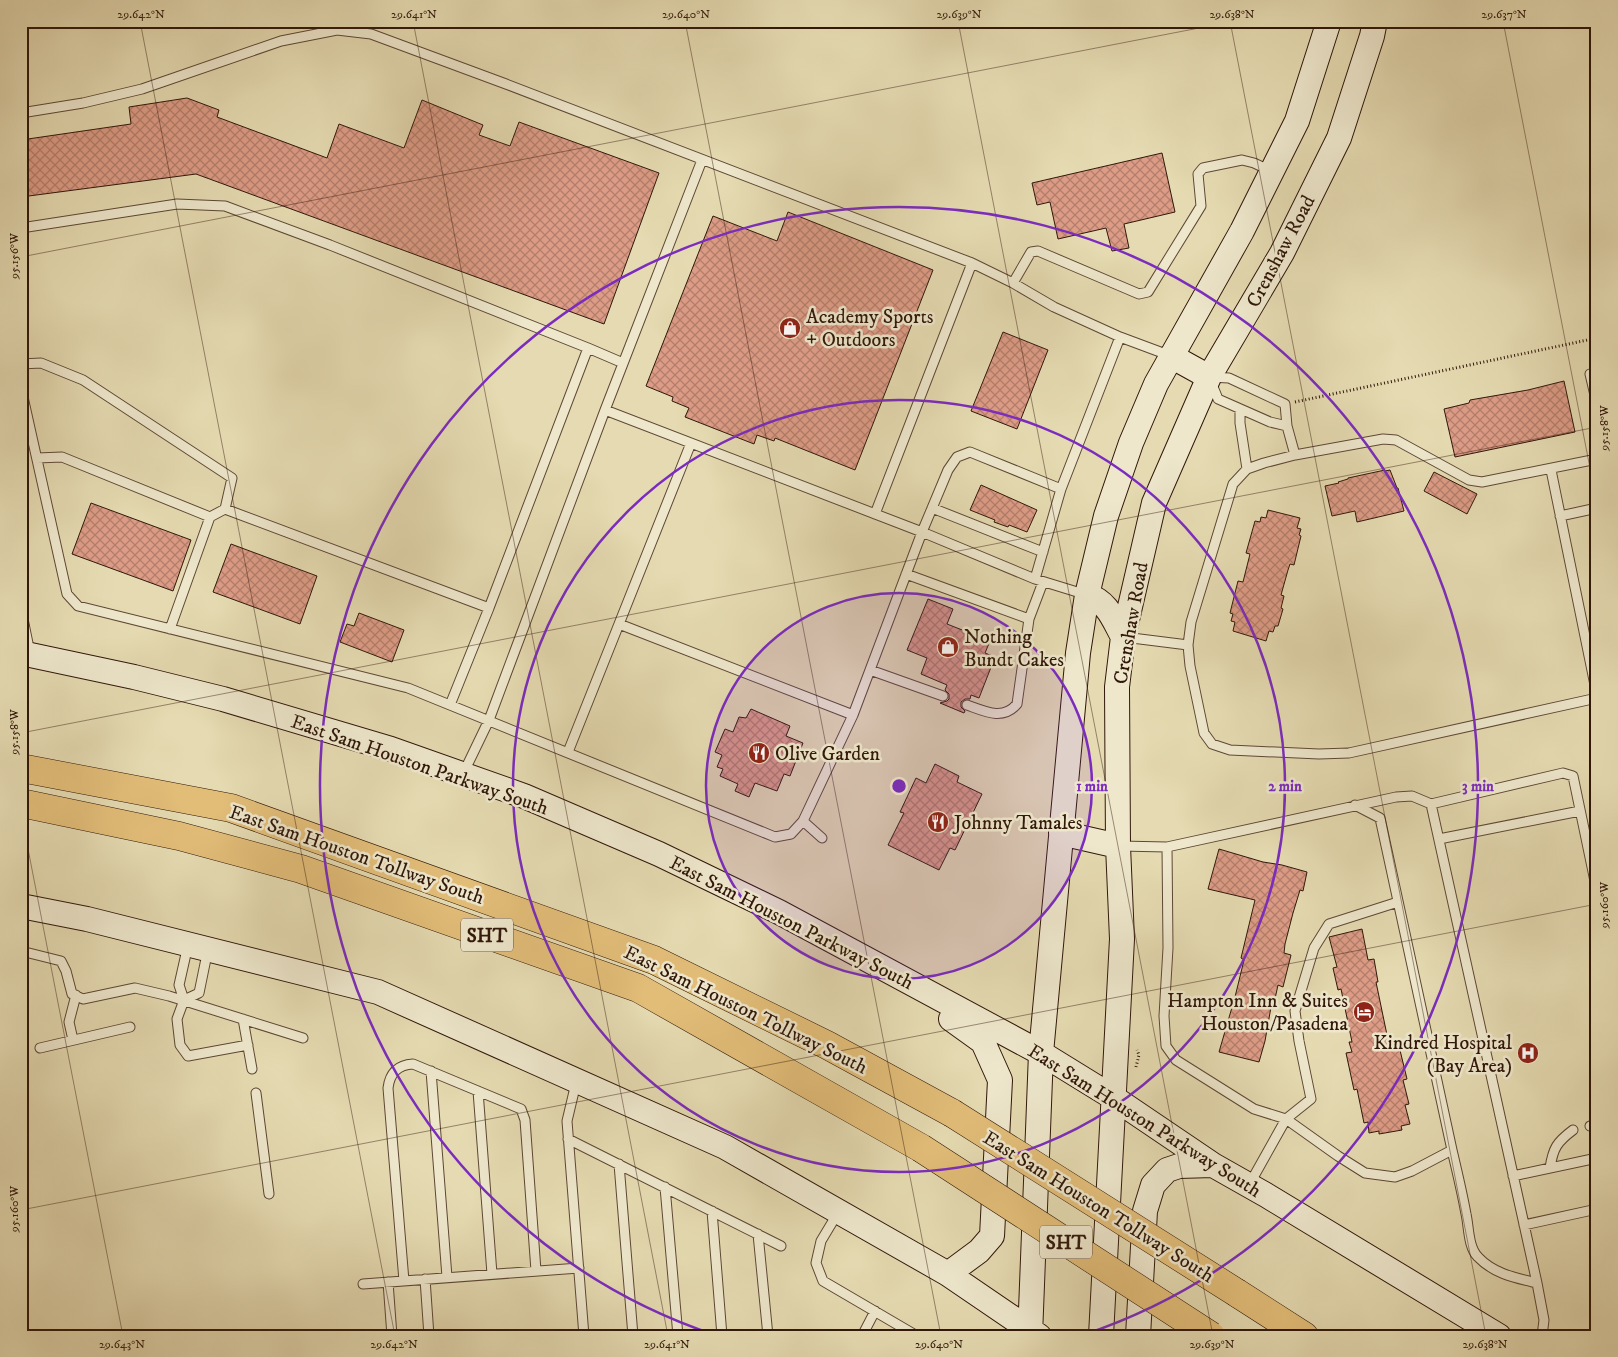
<svg xmlns="http://www.w3.org/2000/svg" width="1618" height="1357" viewBox="0 0 1618 1357" font-family="'IM FELL DW Pica',serif">
	<style>
		.building { fill: url(#building-cross-hatch); stroke: #30170a }
		.lines { fill: none; stroke-linecap: round; stroke-linejoin: round }
		.service-casing { stroke: #5d4834; stroke-width: 11 }
		.secondary-casing { stroke: #30170a; stroke-width: 26 }
		.motorway-casing { stroke: #30170a; stroke-width: 29 }
		.path { stroke: #30170a; stroke-width: 3; stroke-dasharray: 1 2.5; stroke-linecap: butt }
		.service { stroke: #eee7cc; stroke-width: 9 }
		.secondary { stroke: #eee7cc; stroke-width: 24 }
		.motorway { stroke: #e2bd78; stroke-width: 28 }
		.motorway-bridge-casing { stroke: #30170a; stroke-width: 29; stroke-linecap: butt }
		.motorway-bridge { stroke: #e2bd78; stroke-width: 28 }
		.ticks { fill: none; stroke: #30170a; stroke-width: 1; stroke-opacity: 0.45 }
		.ring { fill: none; stroke: #7b2cbf; stroke-width: 2.5 }
		.labels { text-anchor: middle; stroke-width: 5; stroke-linejoin: round; paint-order: stroke }
		.shield { fill: #eee7cc; stroke: #695544; stroke-width: 1 }
		.shield-label { font-size: 19px; font-weight: bold; fill: #30170a }
		.street-label { font-size: 20px; fill: #30170a; stroke: #eee7cc }
		.poi-label { font-size: 20px; fill: #30170a; stroke: #eee7cc; text-anchor: start }
		.centre { fill: #7b2cbf; stroke: #eee7cc; stroke-width: 2.5 }
		.ring-label { font-size: 15px; text-anchor: middle; font-weight: bold; fill: #7b2cbf; stroke: #eee7cc; stroke-width: 5; stroke-linejoin: round; paint-order: stroke }
		.neatline { fill: none; stroke: #30170a; stroke-width: 2 }
		.ticks-label { font-size: 12px; text-anchor: middle; fill: #30170a }
	</style>
	<defs>
		<pattern id="building-cross-hatch" width="8" height="8" patternUnits="userSpaceOnUse" patternTransform="scale(1.25)"><rect width="8" height="8" fill="#dd9c86"/><path d="M0 0l8 8M0 8l8-8" fill="none" stroke="#b47e6c"/></pattern>
	</defs>
	<rect width="100%" height="100%" fill="#e5dab1"/>
	<filter id="stains"><feTurbulence type="fractalNoise" baseFrequency=".004" numOctaves="4"/><feColorMatrix values="0 0 0 0 .2 0 0 0 0 .09 0 0 0 0 .02 0 0 0 .5 -.17"/></filter>
	<radialGradient id="worn" r=".72"><stop offset=".6" stop-color="#630" stop-opacity="0"/><stop offset="1" stop-color="#630" stop-opacity=".3"/></radialGradient>
	<path class="building" d="M187,98L219,110L217,117L327,158L339,124L404,148L422,100L483,125L479,135L510,146L519,122L659,173L604,324L196,174L21,197V140L131,124L129,107Z
		M1162,153L1175,212L1124,224L1129,248L1112,251L1106,228L1058,239L1050,202L1037,205L1032,183Z
		M788,212L933,270L855,470L775,438L774,441L757,435L754,444L685,417L689,408L672,401L673,397L646,386L713,216L777,241Z
		M1003,332L1048,350L1017,429L971,411Z
		M1564,381L1575,432L1455,457L1444,409L1469,403L1470,400L1528,390Z
		M1385,470V471L1390,470L1397,488H1398L1404,511L1357,522L1355,511L1332,516L1325,486L1339,483L1338,482L1348,479V478Z
		M1434,472L1477,494L1467,514L1424,491Z
		M981,485L1037,510L1027,532L1009,525L1008,527L994,522L995,520L970,510Z
		M91,503L191,540L173,591L72,554Z
		M1268,510L1300,518L1297,528L1301,529L1299,535L1301,536L1294,565L1290,564L1288,570L1281,595L1284,596L1281,608L1283,609L1278,626H1275L1273,632L1269,631L1266,641L1233,631L1235,622L1231,621L1233,614L1230,613L1238,581L1243,582L1250,554L1246,553L1255,521L1260,522L1261,517L1266,518Z
		M231,544L317,576L300,624L213,592Z
		M928,599L953,609L947,624L990,641L985,653L995,657L979,698L971,695L970,699H965L961,702V707L965,711L964,713L940,703L947,701L949,699V694L945,690L947,685L921,674L927,658L907,650Z
		M359,613L404,630L392,662L340,642L347,624L354,626Z
		M751,709L790,726L786,736L803,743L790,776L784,774L777,791L755,783L749,797L735,791L738,784L720,776L723,769L717,767L722,755L715,752L725,729L733,732L739,717L746,718Z
		M935,764L959,776L957,782L982,794L955,850L950,848L939,870L888,845L904,813L900,812L916,778L926,783Z
		M1219,849L1263,862L1282,865L1307,872L1303,891L1300,890L1293,913L1285,944L1284,953L1291,955L1283,987L1278,985L1273,1008L1271,1007L1265,1041L1259,1062L1219,1052L1235,997L1244,960L1241,958L1255,900L1208,889Z
		M1362,929L1368,960L1374,959L1378,982H1376L1387,1035L1391,1033L1393,1043L1398,1042L1407,1079L1403,1080L1409,1104L1405,1105L1410,1124L1401,1126L1402,1130L1379,1134V1131L1369,1133L1368,1122L1364,1123L1357,1089L1354,1090L1346,1053L1352,1052L1349,1042H1352L1341,989L1338,990L1333,968L1337,967L1329,937Z"/>
	<g class="lines">
		<g class="service-casing">
			<path id="service" d="M21,113L83,103L142,89L281,41L337,30L371,34L506,84L972,263L1013,283L1054,307L1120,337L1171,356
				M21,228L177,204L225,206L330,245L588,348
				M1013,283L1031,252L1038,251L1139,294L1148,292L1201,206L1198,174L1203,168L1242,160L1254,163L1271,171
				M21,364L41,363L83,380L232,478L225,509
				M1590,374L1597,404
				M21,388L67,594L78,606L408,688L775,837L791,834L803,821L853,715L922,532L948,470L957,457L970,452L1061,489
				M1240,409V423L1247,469
				M605,410L922,532L1035,579L1087,595
				M1287,426L1270,422L1218,399L1209,377L1229,378L1285,404L1287,426L1295,455
				M691,443L619,624L853,715
				M37,458L62,457L210,517L170,629
				M1597,459L1482,482L1469,480L1396,440L1383,439L1295,455L1264,463L1247,469L1233,484L1191,622L1188,645L1190,666L1204,733L1212,744L1230,750L1319,754L1349,753L1597,698
				M1551,470L1597,695
				M932,508L1043,552
				M875,514L972,263
				M1560,516L1597,508
				M210,517L225,509L489,608L588,348L623,363
				M906,574L1029,619
				M1035,579L1061,489L1120,337
				M21,609L30,653
				M1124,637L1188,645
				M870,670L943,696
				M450,705L489,608
				M967,705C984,711 1003,721 1017,704L1029,619L1043,582
				M568,752L619,624
				M463,774L489,720L605,410L702,160
				M1431,804L1563,773L1573,776L1597,891
				M1355,805L1380,818L1452,1150
				M803,821L822,838
				M1439,839L1580,811
				M1119,846L1167,847L1396,797L1412,796L1431,804L1537,1283L1544,1320L1542,1336
				M1167,847L1168,948L1164,1016L1166,1046L1176,1060L1254,1109L1286,1119L1311,1099L1299,1041L1295,1011L1314,948L1329,924L1398,902
				M208,949L199,993L184,1000L177,1019L180,1045L188,1056L248,1045
				M21,951L61,961L66,971L72,994L83,999L135,988L169,996L303,1038
				M184,1000L179,985L188,945
				M243,1019L252,1069
				M73,1040L69,1022L76,995
				M40,1048L130,1027
				M431,1071L447,1277
				M576,1083L567,1121L584,1336
				M478,1091L492,1274
				M256,1093L269,1194
				M1590,1126L1597,1127
				M568,1139L781,1246
				M619,1164L633,1336
				M1550,1168C1553,1148 1557,1142 1573,1130
				M1513,1176L1597,1158
				M1249,1185L1286,1119L1338,1156L1365,1173L1395,1177L1412,1171L1452,1150C1457,1171 1462,1192 1466,1214C1469,1227 1468,1247 1478,1257C1494,1274 1516,1278 1537,1283
				M665,1187L678,1336
				M712,1211L722,1336
				M839,1211L821,1241L816,1263L823,1281L917,1336
				M1524,1225L1597,1209
				M758,1234L768,1336
				M425,1279L429,1336
				M404,1281L388,1088C390,1072 398,1065 413,1064L521,1109L525,1120L536,1271
				M388,1282L392,1336
				M363,1284L579,1268
				M862,1336L875,1311"/>
		</g>
		<g class="secondary-casing">
			<path id="secondary" d="M1171,356L1209,377
				M1087,595C1108,602 1113,619 1123,637
				M21,653L134,677L223,699L391,749L524,796L659,854L779,912L1041,1053L1114,1098L1213,1165L1266,1195L1499,1336
				M1061,833L1118,846
				M21,906L87,919L378,992L725,1147L948,1274L1039,1336
				M948,1274L979,1251L992,1236L1000,1080L983,1042L951,1019
				M1030,1336L1041,1053L1078,653L1087,595L1106,516L1131,443L1156,384L1242,231L1297,121L1329,21
				M1101,1336L1122,939L1118,846L1117,687L1123,637L1154,503L1209,377L1282,253L1339,138L1372,36L1375,21
				M1138,1336L1145,1211L1153,1185L1167,1170L1179,1166L1213,1165"/>
		</g>
		<g class="motorway-casing">
			<path id="motorway" d="M21,768L231,808L654,960L827,1045L952,1113
				M21,803L179,836L301,869L638,988L921,1148
				M1237,1293L1304,1336"/>
		</g>
		<path class="path" d="M1295,402L1597,338
			M1136,1067L1139,1055L1137,1050"/>
		<use href="#service" class="service"/>
		<use href="#secondary" class="secondary"/>
		<use href="#motorway" class="motorway"/>
		<g class="motorway-bridge-casing">
			<path id="motorway-bridge" d="M952,1113L1237,1293
				M921,1148L1211,1336"/>
		</g>
		<use href="#motorway-bridge" class="motorway-bridge"/>
	</g>
	<path class="ticks" d="M140,21L395,1336M413,21L668,1336M685,21L941,1336M958,21L1213,1336M1230,21L1486,1336M1503,21L1597,504M21,257L1235,21M21,733L1597,427M21,813L123,1336M21,1210L1597,904"/>
	<circle cx="899" cy="786" r="193" fill="#7b2cbf" fill-opacity=".12"/>
	<g class="ring">
		<circle cx="899" cy="786" r="193"/>
		<circle cx="899" cy="786" r="386"/>
		<path d="M715 1335A579 579 0 1 1 1083 1335"/>
	</g>
	<defs>
		<g id="shop-disc" transform="scale(1.125)"><circle r="9.5" fill="#8f2418" stroke="#eee7cc"/><path d="M-5-2.5h2.3a2.7 3.5 0 0 1 5.4 0H5L5.5 6h-11ZM-1.5-2.5h3a1.5 2.3 0 0 0-3 0Z" fill="#fff"/></g>
		<g id="restaurant-disc" transform="scale(1.125)"><circle r="9.5" fill="#8f2418" stroke="#eee7cc"/><path d="M-5-6h1v4h1v-4h1v4h1v-4h1v5L-1.5 .5V6h-2V.5L-5-1ZM5-6V6H3V1.5H1.5Q1.5-4 5-6Z" fill="#fff"/></g>
		<g id="hotel-disc" transform="scale(1.125)"><circle r="9.5" fill="#8f2418" stroke="#eee7cc"/><path d="M-6-4.5h1.5V1H6V5H4.5V3h-9V5H-6ZM-4 0a1.8 1.8 0 1 1 3.6 0ZM.5 0V-2.5h3Q6-2.5 6 0Z" fill="#fff"/></g>
		<g id="hospital-disc" transform="scale(1.125)"><circle r="9.5" fill="#8f2418" stroke="#eee7cc"/><path d="M-5-5h3v3.5h4V-5h3V5h-3V1.5h-4V5h-3Z" fill="#fff"/></g>
	</defs>
	<g fill-rule="evenodd">
		<use href="#shop-disc" x="790" y="328"/>
		<use href="#shop-disc" x="948" y="647"/>
		<use href="#restaurant-disc" x="759" y="753"/>
		<use href="#restaurant-disc" x="938" y="822"/>
		<use href="#hotel-disc" x="1364" y="1012"/>
		<use href="#hospital-disc" x="1528" y="1053"/>
	</g>
	<g class="labels">
		<g class="shield">
			<rect x="461" y="918.5" width="52" height="33" rx="4"/>
			<rect x="1040" y="1225.5" width="52" height="33" rx="4"/>
		</g>
		<g class="shield-label">
			<text x="487" y="942">SHT</text>
			<text x="1066" y="1249">SHT</text>
		</g>
		<g class="street-label">
			<text transform="translate(1280 251) rotate(-62)" y="7">Crenshaw Road</text>
			<text transform="translate(1130 623) rotate(-80)" y="7">Crenshaw Road</text>
			<text transform="translate(420 764) rotate(19)" y="7">East Sam Houston Parkway South</text>
			<text transform="translate(357 854) rotate(19)" y="7">East Sam Houston Tollway South</text>
			<text transform="translate(792 922) rotate(27)" y="7">East Sam Houston Parkway South</text>
			<text transform="translate(746 1009) rotate(26)" y="7">East Sam Houston Tollway South</text>
			<text transform="translate(1145 1120) rotate(32)" y="7">East Sam Houston Parkway South</text>
			<text transform="translate(1099 1206) rotate(32)" y="7">East Sam Houston Tollway South</text>
		</g>
		<g class="poi-label">
			<text x="806" y="323">Academy Sports<tspan x="806" dy="23">+ Outdoors</tspan></text>
			<text x="964" y="643">Nothing<tspan x="964" dy="23">Bundt Cakes</tspan></text>
			<text x="775" y="760">Olive Garden</text>
			<text x="954" y="829">Johnny Tamales</text>
			<text x="1348" y="1007" text-anchor="end">Hampton Inn &amp; Suites<tspan x="1348" dy="23">Houston/Pasadena</tspan></text>
			<text x="1512" y="1049" text-anchor="end">Kindred Hospital<tspan x="1512" dy="23">(Bay Area)</tspan></text>
		</g>
	</g>
	<circle cx="899" cy="786" r="8" class="centre"/>
	<g class="ring-label">
		<text x="1092" y="791">1 min</text>
		<text x="1285" y="791">2 min</text>
		<text x="1478" y="791">3 min</text>
	</g>
	<rect width="1618" height="1357" fill="none" stroke="#e5dab1" stroke-width="55"/>
	<rect x="28" y="28" width="1562" height="1302" class="neatline"/>
	<g class="ticks-label">
		<text x="141" y="18">29.642°N</text>
		<text x="414" y="18">29.641°N</text>
		<text x="686" y="18">29.640°N</text>
		<text x="959" y="18">29.639°N</text>
		<text x="1232" y="18">29.638°N</text>
		<text x="1504" y="18">29.637°N</text>
		<text transform="translate(14 256) rotate(-90)" y="4">95.156°W</text>
		<text transform="translate(1604 428) rotate(-90)" y="4">95.158°W</text>
		<text transform="translate(14 732) rotate(-90)" y="4">95.158°W</text>
		<text transform="translate(1604 905) rotate(-90)" y="4">95.160°W</text>
		<text transform="translate(14 1209) rotate(-90)" y="4">95.160°W</text>
		<text x="122" y="1348">29.643°N</text>
		<text x="394" y="1348">29.642°N</text>
		<text x="667" y="1348">29.641°N</text>
		<text x="939" y="1348">29.640°N</text>
		<text x="1212" y="1348">29.639°N</text>
		<text x="1485" y="1348">29.638°N</text>
	</g>
	<rect width="100%" height="100%" filter="url(#stains)"/>
	<rect width="100%" height="100%" fill="url(#worn)"/>
</svg>
